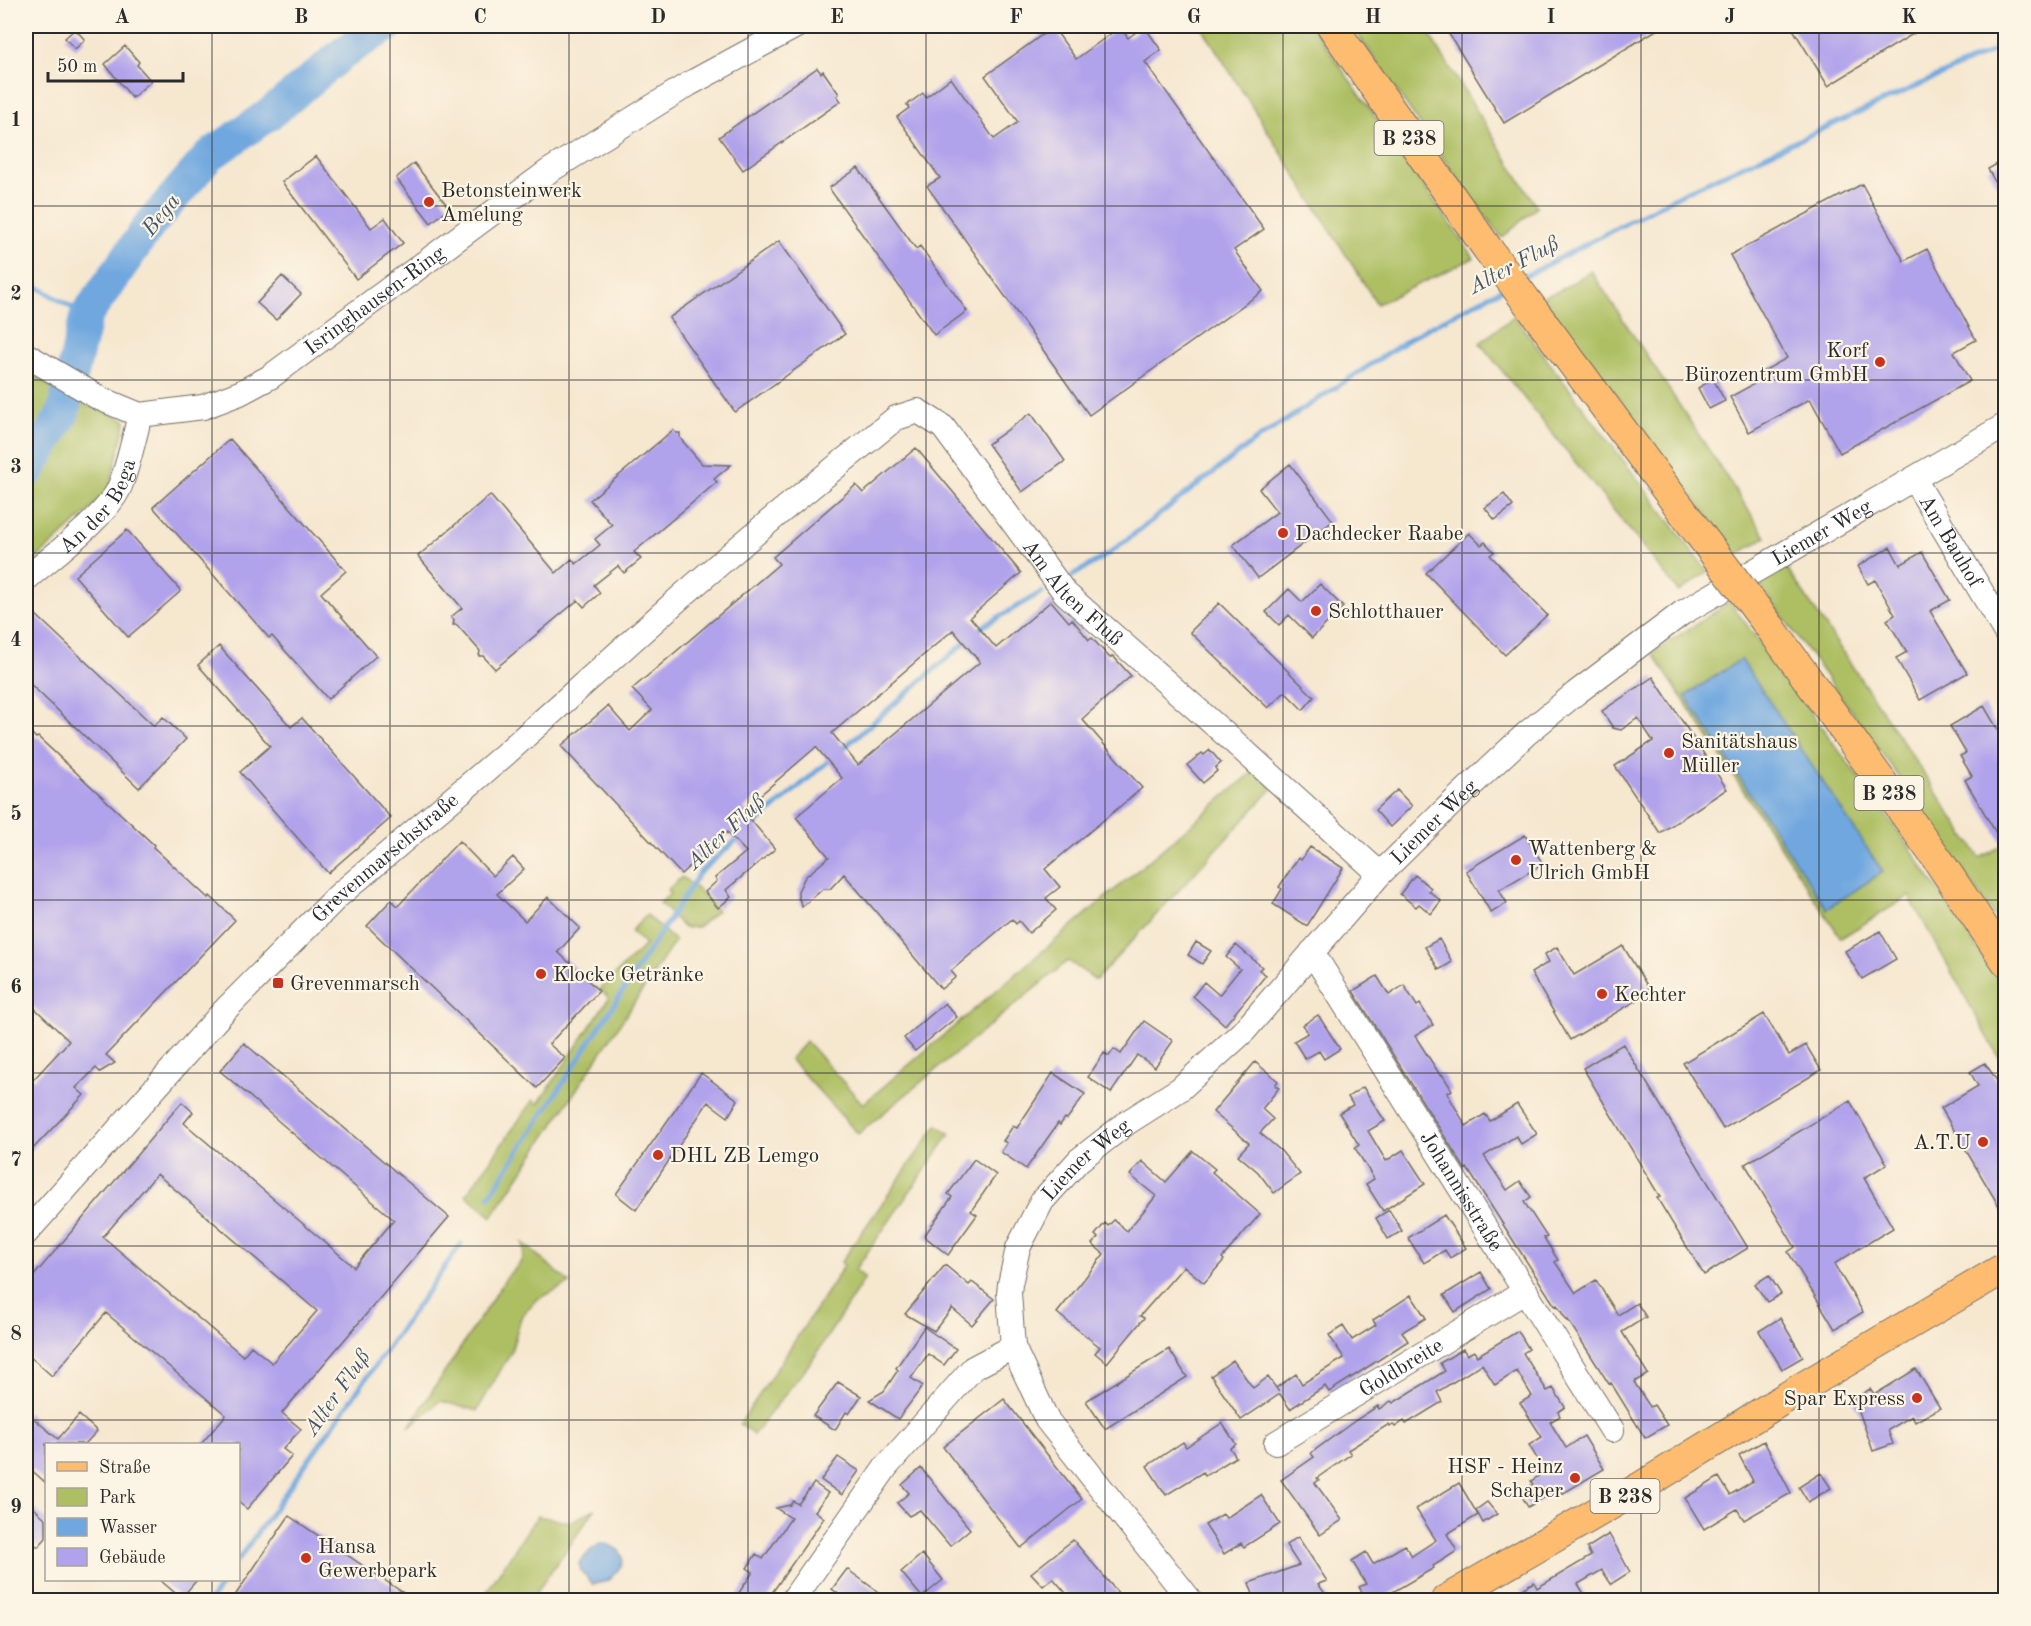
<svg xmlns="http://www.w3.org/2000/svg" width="2031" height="1626" viewBox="0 0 2031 1626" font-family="'Old Standard TT',serif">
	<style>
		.green { fill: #aebf63; stroke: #6c7547; stroke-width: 1.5 }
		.water { fill: #70a7df; stroke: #4e6985; stroke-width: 1.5 }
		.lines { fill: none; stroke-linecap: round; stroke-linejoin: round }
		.stream { stroke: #70a7df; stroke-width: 5 }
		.river { stroke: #70a7df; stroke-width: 33 }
		.building { fill: #b0a2eb; fill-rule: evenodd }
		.minor-casing { stroke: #726d64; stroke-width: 26 }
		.major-casing { stroke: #726d64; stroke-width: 32 }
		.minor { stroke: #fff; stroke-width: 24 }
		.major { stroke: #febc70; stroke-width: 30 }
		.major-bridge-casing { stroke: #726d64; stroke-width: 32; stroke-linecap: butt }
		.major-bridge { stroke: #febc70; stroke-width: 30 }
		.grid { fill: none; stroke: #2b2b2b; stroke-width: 1.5; stroke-opacity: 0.55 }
		.poi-dot { fill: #c8321e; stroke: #fcf5e5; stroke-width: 2 }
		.labels { text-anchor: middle; stroke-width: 4.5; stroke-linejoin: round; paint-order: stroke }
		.shield { fill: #fcf5e5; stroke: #6a6863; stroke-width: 1.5 }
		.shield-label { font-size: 20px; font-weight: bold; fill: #2b2b2b }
		.poi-label { font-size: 21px; fill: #2b2b2b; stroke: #fcf5e5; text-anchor: start }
		.street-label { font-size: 21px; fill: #2b2b2b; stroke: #fcf5e5 }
		.water-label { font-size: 22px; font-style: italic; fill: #43566a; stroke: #fcf5e5 }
		.neatline { fill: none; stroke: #2b2b2b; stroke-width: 2 }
		.grid-label { font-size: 20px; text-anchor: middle; font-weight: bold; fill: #2b2b2b }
	</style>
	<rect width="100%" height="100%" fill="#fcf5e5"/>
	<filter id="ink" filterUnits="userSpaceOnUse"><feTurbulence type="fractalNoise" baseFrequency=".0167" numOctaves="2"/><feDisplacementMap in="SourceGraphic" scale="12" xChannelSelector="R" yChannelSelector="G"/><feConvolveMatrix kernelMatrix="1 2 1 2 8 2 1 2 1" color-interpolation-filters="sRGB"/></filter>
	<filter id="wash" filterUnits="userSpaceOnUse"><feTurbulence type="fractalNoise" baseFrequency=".008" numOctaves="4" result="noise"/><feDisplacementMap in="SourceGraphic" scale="24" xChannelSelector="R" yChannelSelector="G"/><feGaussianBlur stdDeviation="1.35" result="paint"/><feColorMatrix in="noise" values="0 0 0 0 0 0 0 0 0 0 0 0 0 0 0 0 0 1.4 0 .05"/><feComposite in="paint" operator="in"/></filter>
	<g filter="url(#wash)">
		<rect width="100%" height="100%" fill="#f6e7cf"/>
		<path class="green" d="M1201,26H1312L1474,258L1377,304Z
			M1352,26H1424L1537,207L1502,238L1453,172Z
			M1591,271L1766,537L1737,555L1542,297L1561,290Z
			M1514,316L1685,542L1708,572L1679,592L1480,343Z
			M36,377C65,396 94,409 126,420L110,486L90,510L26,568V394Z
			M1786,567L1980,858L2005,844V932L1907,788L1759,584Z
			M1730,602L1908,845L2005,991V1068L1909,896L1841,938L1653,654L1670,641Z
			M1253,772L1273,788L1096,980L1068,961L858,1134L790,1059L806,1041L863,1104Z
			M682,877L702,893L717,911L698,927L684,928L660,903L670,894L667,890Z
			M647,915L675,941L492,1217L466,1195L533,1100L538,1104L609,998L600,989L645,945L631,931Z
			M937,1125L950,1134L855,1270L865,1278L813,1359L753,1435L740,1424L844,1266L841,1262Z
			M523,1243L570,1283L536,1300L521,1317L511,1352L477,1411L440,1401L409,1427L508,1275C519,1267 527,1257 523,1243Z
			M595,1509L531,1600H481L537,1516L571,1522Z"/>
		<path class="water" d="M1741,659L1883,872L1827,909L1685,696Z
			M601,1543C617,1546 631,1556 617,1571C614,1574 610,1580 607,1581C603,1583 596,1583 592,1584L581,1571L579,1563L591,1550Z"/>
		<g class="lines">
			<path class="stream" d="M1520,279L1683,193L2006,45
				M26,280L86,316
				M1072,576L1107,555L1253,442L1420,332L1504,288
				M975,634L985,625L1042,592
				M839,752L968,640
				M751,828L832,758
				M489,1197L700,872L741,836
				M238,1560L461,1244
				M210,1600L225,1580"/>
			<path class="river" d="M26,473L29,470L63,413L86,316L149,226L209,156L272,112L346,51L387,26"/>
		</g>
		<g id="blocks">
			<path class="building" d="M1144,26L1161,50L1145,62L1264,229L1234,250L1263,291L1089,415L927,186L940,178L897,117L909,108L907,105L923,93L926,97L951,78L994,139L1018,122L985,76L1053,27L1076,59L1120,27L1128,38Z
				M1444,26H1663L1504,123Z
				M1791,26H1926L1828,86Z
				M75,29L85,40L75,49L65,38Z
				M125,46L139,62L137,65L151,81L132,98L105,64Z
				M817,68L821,73L823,71L839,94L837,96L841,101L743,170L719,137Z
				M316,156L371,228L385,218L403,243L356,279L282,182Z
				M2006,159V202L1988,169Z
				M414,163L449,208L431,223L396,178Z
				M858,168L916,249L920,246L967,311L934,335L829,188Z
				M1862,184L1904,261L1927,249L1976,340L1954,352L1970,381L1840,453L1810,399L1749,432L1730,397L1754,384L1751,378L1787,358L1730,255Z
				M779,241L845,334L735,412L669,318Z
				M282,276L301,294L276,320L257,303Z
				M1713,379L1725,401L1709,409L1698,388Z
				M1031,413L1065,461L1022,492L988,444Z
				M673,430L676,433H680V438L702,464L731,465L714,479L717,482L634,552L641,559L624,573L618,566L594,585L600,593L584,607L578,600L495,669L483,656H479L480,651L457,625H453L454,620L451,617L462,608L418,556L490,495L556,573L572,559L576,564L600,545L595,539L612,525L590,500Z
				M230,439L346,571L321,593L376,656L328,699L272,636L269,638L153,507Z
				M916,448L1021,573L970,617L996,648L1051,601L1069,622L1072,619L1089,640L1092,638L1110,658L1113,656L1131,676L1082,719L1142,788L1045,869L1060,887L1046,898L1056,910L1029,933L1019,921L1016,924L1012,919L951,971L956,977L941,989L844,874L830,889H823L802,907L798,896V891L805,877L829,857L796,817L842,778L816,747L744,809L752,817L750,819L775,849L726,890L731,897L718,908L705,892L717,881L715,878L746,852L727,832L681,874L561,746L608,706L630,731L652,710L632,689L779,564L773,557L856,485L863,493ZM953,630L980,662L858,765L832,733Z
				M1290,464L1333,521L1258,578L1233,545L1277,512L1259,489Z
				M1504,494L1513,506L1495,520L1485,508Z
				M127,530L181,591L128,637L75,576Z
				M1469,533L1481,545L1485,542L1494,552L1490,555L1547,615L1505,655L1426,573Z
				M1890,547L1900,565L1922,552L1950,600L1930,611L1967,673L1920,700L1896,658L1907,652L1887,620L1895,615L1875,580L1868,584L1858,566Z
				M1320,584L1343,607L1312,638L1289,615L1279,625L1266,612L1289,589L1302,602Z
				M1219,603L1314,697L1303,710L1285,692L1268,708L1190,632Z
				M33,612L154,726L163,717L186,739L139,788L26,680V620Z
				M219,646L291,727L302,718L391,818L328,873L240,772L270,746L198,665Z
				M1653,677L1727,789L1660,833L1615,766L1653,741L1638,718L1621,730L1613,728L1602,711Z
				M1984,706L1998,730L2006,731V850L1965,780L1972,776L1960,756L1966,753L1950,726Z
				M26,728L36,738L38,737L154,845L153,847L208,898L210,896L235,920L106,1055L115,1063L100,1072L96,1068L76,1088L84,1095L26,1156V1071L34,1079L69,1041L26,1000Z
				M1210,750L1221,763L1215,768L1217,771L1203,783L1187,765L1202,753L1204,755Z
				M1397,790L1412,806L1390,827L1375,810Z
				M1525,835L1543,864L1499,890L1507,903L1491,913L1466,871Z
				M459,841L493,876L513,857L524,869L497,894L525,921L548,897L580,928L558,952L599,991L549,1044L565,1058L537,1088L367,926L391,900L398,906Z
				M1310,847L1343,868L1307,926L1273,904L1282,889L1279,887L1298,858L1301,860Z
				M1415,875L1431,888L1429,891L1441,901L1431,914L1419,904L1416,907L1400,894Z
				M1880,931L1896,959L1862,979L1845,951Z
				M1439,939L1452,962L1439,970L1425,947Z
				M1196,942L1211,951L1202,964L1188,955Z
				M1236,945L1262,967L1259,970L1266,975L1225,1025L1193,996L1204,982L1219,995L1240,969L1226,957Z
				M1623,946L1651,992L1570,1040L1531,973L1549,962L1545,954L1557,947L1574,975Z
				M1377,976L1389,995L1404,985L1417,1006L1420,1004L1433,1025L1415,1036L1440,1075L1442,1074L1452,1090L1447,1093L1466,1126L1485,1114L1490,1121L1517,1104L1537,1134L1521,1144L1516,1136L1484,1156L1507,1190L1520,1181L1531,1197L1524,1202L1547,1237L1544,1238L1558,1260L1555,1262L1576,1293L1596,1280L1618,1315L1637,1303L1646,1317L1622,1332L1648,1374L1634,1382L1650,1407L1654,1405L1667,1425L1645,1438L1611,1383L1609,1384L1568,1320L1567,1321L1557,1305L1555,1306L1467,1168L1465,1169L1353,991Z
				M945,1003L957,1017L915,1051L904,1038Z
				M1764,1014L1789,1055L1806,1045L1821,1070L1723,1129L1683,1063Z
				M1318,1015L1340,1049L1324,1059L1319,1051L1305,1059L1294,1041L1308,1033L1303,1025Z
				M1144,1021L1173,1041L1155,1067L1137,1055L1111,1093L1088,1077L1104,1053L1109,1056L1114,1049L1121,1054Z
				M244,1043L449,1217L282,1413L301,1429L283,1449L292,1456L247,1509L238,1502V1444H201L226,1415L106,1313L52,1376L26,1353V1285L182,1102L193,1112L184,1123L354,1267L394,1220L220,1071ZM157,1174L317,1311L272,1363L251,1346L243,1356L103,1237Z
				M1623,1044L1748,1248L1704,1275L1657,1198L1660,1197L1583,1068Z
				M1255,1062L1278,1081L1275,1085L1279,1088L1262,1109L1273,1119L1260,1133L1281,1151L1300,1174L1274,1193L1258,1172L1238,1155L1249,1143L1213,1112Z
				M1985,1063L2006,1094V1218L1941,1108L1978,1086L1970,1072Z
				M701,1073L738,1100L728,1117L708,1102L636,1210L616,1194Z
				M1053,1073L1085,1094L1067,1119L1065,1118L1060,1125L1058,1123L1026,1169L1001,1152L1007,1143L1003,1141L1013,1126L1017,1128Z
				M1363,1087L1385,1121L1368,1131L1386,1161L1403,1150L1425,1184L1383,1211L1366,1184L1374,1179L1355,1148L1359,1145L1339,1113L1353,1105L1348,1097Z
				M1850,1101L1887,1164L1864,1178L1893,1228L1834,1264L1863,1312L1835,1329L1788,1252L1795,1247L1745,1164Z
				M1193,1151L1215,1169L1212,1172L1260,1214L1222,1258L1224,1260L1204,1283L1184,1266L1140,1316L1144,1318L1107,1363L1095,1353L1100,1347L1057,1313L1104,1254L1092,1244L1098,1238L1095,1235L1105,1223L1108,1226L1114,1220L1127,1231L1156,1196L1130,1175L1142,1161L1166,1182Z
				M974,1159L996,1175L971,1211L977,1215L948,1255L924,1236L952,1197L948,1194Z
				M1389,1210L1402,1231L1388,1239L1376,1218Z
				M1444,1215L1466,1248L1450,1258L1445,1250L1424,1263L1408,1238Z
				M945,1265L969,1285L972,1282L994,1299L972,1325L952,1308L934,1331L905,1314Z
				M1481,1272L1491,1289L1455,1312L1444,1295Z
				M1769,1275L1781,1294L1767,1302L1755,1284Z
				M1411,1295L1426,1318L1402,1332L1408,1341L1329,1392L1325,1386L1290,1409L1280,1394L1241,1420L1211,1376L1233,1360L1253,1388L1268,1377L1279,1392L1276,1388L1296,1374L1302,1384L1344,1358L1329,1335L1343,1326L1352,1340L1376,1325L1373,1320Z
				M1780,1318L1803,1357L1782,1369L1759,1331Z
				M924,1327L956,1349L944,1365L928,1354L911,1378L923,1386L898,1419L869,1400L884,1391L898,1370L896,1368Z
				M1518,1331L1529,1349L1523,1353L1547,1391L1553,1388L1565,1407L1558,1412L1560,1416L1550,1422L1566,1448L1584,1436L1604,1469L1562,1494L1559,1489L1528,1507L1520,1493L1533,1484L1531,1481L1545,1472L1529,1445L1542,1437L1520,1403L1532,1396L1517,1371L1495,1385L1482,1364L1437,1392L1442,1402L1406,1424L1404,1421L1395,1427L1393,1424L1390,1426L1389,1424L1348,1450L1351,1454L1317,1478L1319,1480L1315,1483L1342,1520L1320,1535L1281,1480L1314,1457L1311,1453L1356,1420L1378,1406L1379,1409L1391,1401L1393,1403L1445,1371L1440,1363L1463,1349L1467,1355L1474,1351L1477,1356Z
				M1169,1349L1187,1377L1105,1429L1086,1401Z
				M1916,1369L1940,1408L1915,1422L1912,1416L1888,1430L1893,1444L1873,1451L1860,1414L1852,1400L1870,1389L1874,1395Z
				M838,1382L861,1396L849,1414L846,1412L835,1430L813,1416Z
				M1004,1399L1082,1499L1021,1548L943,1447Z
				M26,1412L58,1439L79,1415L97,1431L85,1444H46V1483L26,1465Z
				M1222,1423L1236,1444L1230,1448L1236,1457L1205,1476L1203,1472L1166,1495L1147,1466L1183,1442L1186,1447Z
				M1764,1441L1791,1493L1744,1520L1737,1509L1704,1529L1685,1498L1719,1477L1730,1495L1753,1481L1739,1455Z
				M838,1457L859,1471L842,1495L821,1480Z
				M921,1468L970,1529L950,1546L920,1510L909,1516L897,1503L909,1493L902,1485Z
				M1821,1473L1831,1488L1808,1502L1799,1487Z
				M814,1483L828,1493L815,1511L824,1518L767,1600H734L753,1572L747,1568L756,1554L763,1559L791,1518L776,1508L790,1505L793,1501L798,1504Z
				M1459,1483L1478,1515L1447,1534L1457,1551L1433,1566L1434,1568L1379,1600H1367L1359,1587L1366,1584L1352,1561L1366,1552L1373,1564L1405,1545L1412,1556L1436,1540L1416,1509Z
				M1261,1495L1280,1524L1244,1547L1241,1543L1224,1554L1205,1525L1223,1514L1226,1518Z
				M26,1501L46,1519V1538L38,1547L26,1537Z
				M1487,1502L1497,1514L1483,1523L1476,1510Z
				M289,1516L414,1600H232Z
				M1609,1534L1630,1572L1611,1584L1602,1570L1578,1584L1588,1600H1517L1525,1596L1520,1591L1527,1586L1534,1582L1537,1588L1591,1556L1587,1548Z
				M1298,1537L1327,1581L1318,1584L1330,1600H1255L1249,1583L1299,1565L1286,1545Z
				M1073,1540L1085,1554L1124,1600H1072L1053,1578L1043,1586L1031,1573Z
				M922,1554L943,1580L922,1597L901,1572Z
				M847,1569L889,1600H835L840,1595L832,1589Z
				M160,1580H197L181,1598Z"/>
		</g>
	</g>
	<g filter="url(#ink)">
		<use href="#blocks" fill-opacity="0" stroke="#726d64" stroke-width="1.5"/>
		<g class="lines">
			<g class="minor-casing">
				<g id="minor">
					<path id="s1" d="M26,355L99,398L140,415L203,407L240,393L270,377L549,171L689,84L796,26"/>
					<path id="s2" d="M1914,479L2006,633"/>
					<path id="s3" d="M26,579C52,556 108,516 120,486C129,463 134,438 140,415"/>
					<path id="s4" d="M1312,952L1612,1430"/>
					<path id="s5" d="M26,1233L223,1012L338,896L503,756L683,595L778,514L896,418L918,411L943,427L1065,593L1233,741L1380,874"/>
					<path id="s6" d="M1276,1443L1526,1291"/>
					<path d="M793,1600L886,1467L973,1368L1013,1347"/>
					<path id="s7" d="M1190,1600L1047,1420L1013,1347L1009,1293L1010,1284L1018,1248L1042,1201L1079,1160L1128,1122L1180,1089L1245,1030L1380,874L1448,807L1526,734L1576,693L1682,613L2006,425"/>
				</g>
			</g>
			<g class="major-casing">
				<path id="major" d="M1332,26L1487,248L1698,532
					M1770,627L1938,860L2006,961
					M1446,1600L1639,1488L1803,1387L2006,1267"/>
			</g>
			<use href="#minor" class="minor"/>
			<use href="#major" class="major"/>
			<g class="major-bridge-casing">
				<path id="major-bridge" d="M1698,532L1770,627"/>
			</g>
			<use href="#major-bridge" class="major-bridge"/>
		</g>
	</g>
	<path class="grid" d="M212,26V1444M390,26V1600M569,26V1600M748,26V1600M926,26V1600M1105,26V1600M1283,26V1600M1462,26V1600M1641,26V1600M1819,26V1600M26,206H2006M26,380H2006M26,553H2006M26,726H2006M26,900H2006M26,1073H2006M26,1246H2006M26,1420H2006M212,1580V1600"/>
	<g class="poi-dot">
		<circle cx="429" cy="202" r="6"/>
		<circle cx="1880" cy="362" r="6"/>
		<circle cx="1283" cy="533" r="6"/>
		<circle cx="1316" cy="611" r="6"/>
		<circle cx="1669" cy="753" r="6"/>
		<circle cx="1516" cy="860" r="6"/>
		<circle cx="541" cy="974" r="6"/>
		<rect x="272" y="977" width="12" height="12" rx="3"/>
		<circle cx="1602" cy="994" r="6"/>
		<circle cx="1983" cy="1142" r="6"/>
		<circle cx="658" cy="1155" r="6"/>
		<circle cx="1917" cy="1398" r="6"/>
		<circle cx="1575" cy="1478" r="6"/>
		<circle cx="306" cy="1558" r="6"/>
	</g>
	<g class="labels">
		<g class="shield">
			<rect x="1374.5" y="121" width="69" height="34" rx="4.5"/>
			<rect x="1854.5" y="776" width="69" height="34" rx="4.5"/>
			<rect x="1590.5" y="1479" width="69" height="34" rx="4.5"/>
		</g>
		<g class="shield-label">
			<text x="1409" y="145">B 238</text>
			<text x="1889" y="800">B 238</text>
			<text x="1625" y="1503">B 238</text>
		</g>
		<g class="poi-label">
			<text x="441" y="197">Betonsteinwerk<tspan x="441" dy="24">Amelung</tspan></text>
			<text x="1868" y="357" text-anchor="end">Korf<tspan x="1868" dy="24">Bürozentrum GmbH</tspan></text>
			<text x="1295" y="540">Dachdecker Raabe</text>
			<text x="1328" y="618">Schlotthauer</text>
			<text x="1681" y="748">Sanitätshaus<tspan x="1681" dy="24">Müller</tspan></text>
			<text x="1528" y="855">Wattenberg &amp;<tspan x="1528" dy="24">Ulrich GmbH</tspan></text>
			<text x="553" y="981">Klocke Getränke</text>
			<text x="290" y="990">Grevenmarsch</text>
			<text x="1614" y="1001">Kechter</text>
			<text x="1971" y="1149" text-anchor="end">A.T.U</text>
			<text x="670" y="1162">DHL ZB Lemgo</text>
			<text x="1905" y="1405" text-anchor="end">Spar Express</text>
			<text x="1563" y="1473" text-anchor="end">HSF - Heinz<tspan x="1563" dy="24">Schaper</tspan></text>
			<text x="318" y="1553">Hansa<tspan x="318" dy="24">Gewerbepark</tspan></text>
		</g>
		<g class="street-label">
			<text dy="7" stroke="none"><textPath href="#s1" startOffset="396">Isringhausen-Ring</textPath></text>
			<text dy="7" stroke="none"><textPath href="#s3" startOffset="104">An der Bega</textPath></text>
			<text dy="7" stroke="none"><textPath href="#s7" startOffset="1497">Liemer Weg</textPath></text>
			<text dy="7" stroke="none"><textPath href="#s2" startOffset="72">Am Bauhof</textPath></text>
			<text dy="7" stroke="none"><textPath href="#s5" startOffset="1458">Am Alten Fluß</textPath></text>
			<text dy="7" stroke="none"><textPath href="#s7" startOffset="1011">Liemer Weg</textPath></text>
			<text dy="7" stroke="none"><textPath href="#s5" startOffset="520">Grevenmarschstraße</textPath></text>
			<text dy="7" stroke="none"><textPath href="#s7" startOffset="524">Liemer Weg</textPath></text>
			<text dy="7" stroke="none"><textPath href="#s4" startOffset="282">Johannisstraße</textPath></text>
			<text dy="7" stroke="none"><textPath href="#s6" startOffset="146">Goldbreite</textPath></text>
		</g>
		<g class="water-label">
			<text transform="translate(160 214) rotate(-51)" y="8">Bega</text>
			<text transform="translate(1513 264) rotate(-28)" y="8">Alter Fluß</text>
			<text transform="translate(725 831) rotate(-43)" y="8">Alter Fluß</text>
			<text transform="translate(336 1392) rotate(-55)" y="8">Alter Fluß</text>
		</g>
	</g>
	<rect width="2031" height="1626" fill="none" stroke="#fcf5e5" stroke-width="66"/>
	<rect x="45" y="1443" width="195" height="138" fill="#fcf5e5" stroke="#a8a49b" stroke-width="1.5"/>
	<rect x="57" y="1462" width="30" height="9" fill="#febc70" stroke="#a8a49b" stroke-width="1.5"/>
	<text x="99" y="1473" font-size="18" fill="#2b2b2b">Straße</text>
	<rect x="57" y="1488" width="30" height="18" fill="#aebf63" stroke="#a8a49b" stroke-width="1.5"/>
	<text x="99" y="1503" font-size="18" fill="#2b2b2b">Park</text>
	<rect x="57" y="1518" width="30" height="18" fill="#70a7df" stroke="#a8a49b" stroke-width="1.5"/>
	<text x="99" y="1533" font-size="18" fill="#2b2b2b">Wasser</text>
	<rect x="57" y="1548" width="30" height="18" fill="#b0a2eb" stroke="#a8a49b" stroke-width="1.5"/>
	<text x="99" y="1563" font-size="18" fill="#2b2b2b">Gebäude</text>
	<path d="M48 72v9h135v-9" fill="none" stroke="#2b2b2b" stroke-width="3"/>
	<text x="57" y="72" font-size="18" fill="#2b2b2b" stroke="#fcf5e5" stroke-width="4.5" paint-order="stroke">50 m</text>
	<rect x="33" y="33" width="1965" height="1560" class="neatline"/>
	<g class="grid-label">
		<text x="122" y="23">A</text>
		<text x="301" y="23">B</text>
		<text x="480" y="23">C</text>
		<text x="658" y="23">D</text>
		<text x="837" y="23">E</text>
		<text x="1016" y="23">F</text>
		<text x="1194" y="23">G</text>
		<text x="1373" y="23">H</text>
		<text x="1551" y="23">I</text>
		<text x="1730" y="23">J</text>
		<text x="1909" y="23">K</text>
		<text x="16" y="126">1</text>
		<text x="16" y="300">2</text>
		<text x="16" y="473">3</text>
		<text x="16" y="646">4</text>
		<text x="16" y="820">5</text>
		<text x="16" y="993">6</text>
		<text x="16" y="1166">7</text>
		<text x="16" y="1340">8</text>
		<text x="16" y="1513">9</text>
	</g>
</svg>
